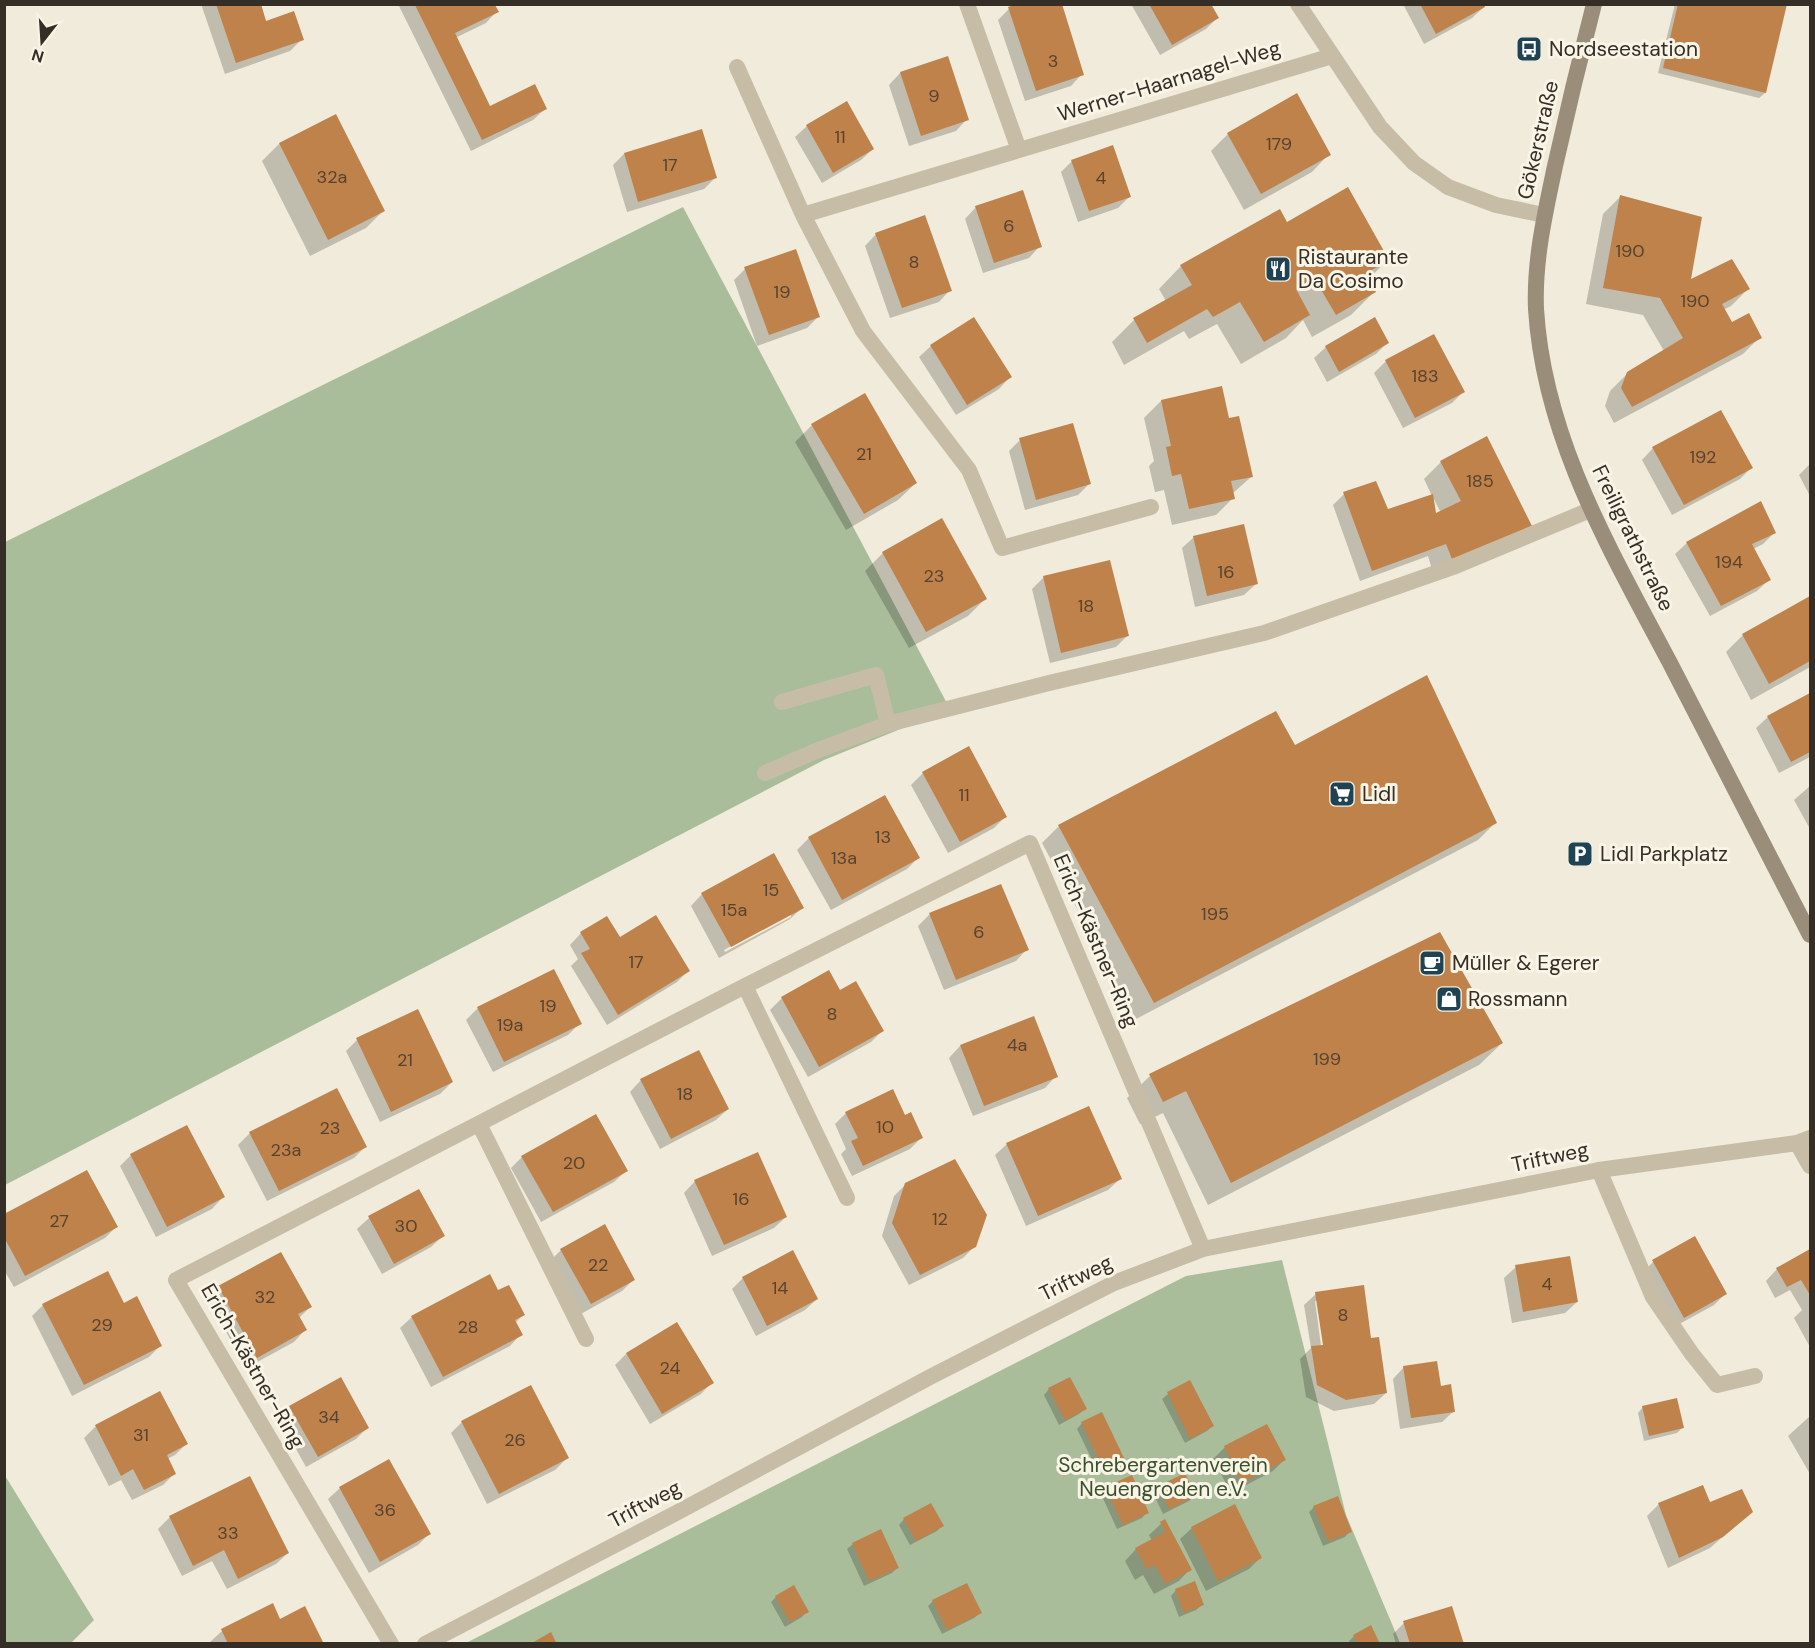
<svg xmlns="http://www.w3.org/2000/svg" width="1815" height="1648" viewBox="0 0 1815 1648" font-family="'DM Sans',sans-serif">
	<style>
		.green { fill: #aabd9b }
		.shadow { fill: #0003; fill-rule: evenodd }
		.building { fill: #be824a }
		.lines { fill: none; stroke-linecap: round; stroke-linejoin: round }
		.service { stroke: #c7bda7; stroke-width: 16 }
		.minor { stroke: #c7bda7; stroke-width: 16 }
		.tertiary { stroke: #c7bda7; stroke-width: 16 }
		.secondary { stroke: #9a8d79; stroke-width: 16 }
		.labels { text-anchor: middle; stroke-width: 6; stroke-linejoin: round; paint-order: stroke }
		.number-label { font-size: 18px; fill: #564330 }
		.poi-label { font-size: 21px; fill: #342e27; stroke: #f8f4e6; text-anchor: start }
		.street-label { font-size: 21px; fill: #342e27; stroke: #f8f4e6 }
		.park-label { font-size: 21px; fill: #3b502c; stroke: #f8f4e6 }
	</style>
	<rect width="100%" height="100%" fill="#f0ebda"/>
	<path class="green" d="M683,207L950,709L824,760L5,1185V542Z
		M1282,1260L1346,1515L1400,1643L464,1644L1186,1276Z
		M4,1474L94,1620L71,1643H5Z"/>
	<path class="shadow" d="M201,4H259L265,23L302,39L290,51L225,74Z
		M401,4H494L497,11L486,23L455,38L490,108L545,109L533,120L471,151L399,6Z
		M1131,4H1209L1217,18L1206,29L1160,55Z
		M1403,4H1482L1484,7L1472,18L1424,44Z
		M1675,4H1786L1765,93L1759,98L1658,73Z
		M1009,9L1082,74L1071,86L1025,101L998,20Z
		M947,58L967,119L956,131L909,146L889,85L900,73Z
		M336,116L383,211L366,228L310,256L262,161L279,144Z
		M807,126L873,149L861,160L822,183L795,137Z
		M701,131L715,178L704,189L627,212L613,165L624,154Z
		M1228,134L1329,154L1312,172L1244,210L1211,151Z
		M1072,161L1129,197L1118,208L1078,222L1061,172Z
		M1620,197L1689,281L1748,289L1731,306L1723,310L1732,324L1760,337L1743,354L1614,423L1605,406L1610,391L1628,373L1664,351L1643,315L1586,304L1603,214Z
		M976,207L1040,246L1029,258L983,273L965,219Z
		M876,234L950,290L939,302L890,318L865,246Z
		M1388,260L1367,280L1374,292L1351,315L1312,337L1303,320L1286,338L1241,364L1217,324L1189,339L1184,331L1124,365L1112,342L1134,320L1166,301L1159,289L1181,266Z
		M745,269L818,317L807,328L757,346L734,280Z
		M974,319L1010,377L999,389L956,415L919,357L931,346Z
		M1434,336L1463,392L1452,403L1403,428L1374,373L1386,361Z
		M1387,343L1376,354L1327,382L1314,358L1326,347Z
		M1161,401L1228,420L1251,477L1232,494L1233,498L1216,515L1172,525L1164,490L1155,492L1149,466L1154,461L1144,418Z
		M812,425L916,483L898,500L846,530L795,442Z
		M1020,440L1089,484L1078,495L1025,510L1009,451Z
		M1653,448L1751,468L1740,479L1672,515L1642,460Z
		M1441,462L1532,530L1434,576L1428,556L1360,581L1333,505L1344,494L1387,510L1432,496L1424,479ZM1433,497L1441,513L1435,516Z
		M1810,464V463V496L1799,475Z
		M942,520L985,599L968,616L909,648L865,571L883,553Z
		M1774,533L1763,544L1753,549L1769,580L1757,591L1710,616L1675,554L1687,543Z
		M1194,537L1256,584L1244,595L1195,607L1182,548Z
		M1044,577L1127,636L1116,647L1050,663L1032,589Z
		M1810,598V667L1751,700L1726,652L1743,635Z
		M1810,695V757L1779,773L1756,728L1768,717Z
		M1294,747L1495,823L1478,840L1136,1019L1042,843L1059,826Z
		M968,748L1005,817L994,828L948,853L911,785L923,773Z
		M1810,786V829L1794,800Z
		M809,838L918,858L907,869L831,910L797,850Z
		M1000,886L1027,949L1016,961L944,990L918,926L929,915Z
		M702,894L802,908L790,919L719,958L691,906ZM791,913V917L725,952L724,950Z
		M581,933L619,939L688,971L677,982L607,1025L571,966L578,959L570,945Z
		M1440,934L1502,1043L1479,1065L1208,1205L1163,1113L1140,1124L1127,1098L1150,1076Z
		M839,992L882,1031L871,1042L808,1077L770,1010L782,998Z
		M478,1008L580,1023L568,1035L493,1072L466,1020Z
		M357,1040L452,1082L440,1094L380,1122L346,1051Z
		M960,1046L1056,1076L1045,1088L973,1116L949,1058Z
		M641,1080L728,1109L716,1120L660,1149L630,1092Z
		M846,1113L904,1117L921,1138L910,1149L852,1176L841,1154L846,1149L835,1124Z
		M250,1133L366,1146L354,1158L267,1201L238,1145Z
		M1007,1144L1120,1179L1108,1190L1026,1226L995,1155Z
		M131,1155L223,1197L212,1209L156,1237L120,1166Z
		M522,1157L626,1171L614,1182L541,1222L511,1168Z
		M695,1181L786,1217L774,1228L712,1256L684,1193Z
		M906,1184L975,1246L963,1258L909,1285L882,1236L894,1196Z
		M418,1191L443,1236L431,1247L382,1274L357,1229L369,1218Z
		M4,1216L116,1227L105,1238L14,1287L4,1270Z
		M561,1250L633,1280L622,1291L579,1315L550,1261Z
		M1810,1251V1347L1794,1318L1802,1310L1790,1290L1775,1298L1766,1281L1777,1269Z
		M1653,1262L1725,1294L1714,1305L1672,1328L1642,1273Z
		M1516,1267L1577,1302L1565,1313L1512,1323L1504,1278Z
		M743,1278L817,1299L805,1310L756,1336L732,1289Z
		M219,1287L310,1307L299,1318L305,1330L294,1342L246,1368L208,1299Z
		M498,1292L523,1315L515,1323L521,1334L510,1346L431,1387L400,1328L412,1317Z
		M1316,1294L1370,1340L1386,1393L1374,1404L1334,1411L1306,1397L1300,1359L1311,1348L1304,1305ZM1315,1301H1318L1325,1352L1322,1353Z
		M43,1305H124L160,1346L149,1357L72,1396L32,1316Z
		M626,1354L712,1382L701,1394L650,1424L615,1365Z
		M1404,1367L1440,1387L1454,1411L1442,1422L1400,1429L1393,1379Z
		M1190,1382L1212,1426L1207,1431L1185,1443L1162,1399L1168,1394Z
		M1049,1389L1085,1409L1079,1414L1059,1425L1044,1395Z
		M160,1393L186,1444L175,1455L167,1459L175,1473L163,1485L132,1500L121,1480L109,1486L84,1438L96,1426Z
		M290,1407L367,1428L356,1439L306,1467L279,1418Z
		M1643,1407L1682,1428L1677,1433L1644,1441L1638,1413Z
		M1810,1416V1474L1788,1436Z
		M462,1422L567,1458L555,1470L487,1504L451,1433Z
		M1082,1423L1122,1458L1117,1463L1098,1472L1077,1429Z
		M1225,1447L1284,1460L1273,1471L1231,1493L1213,1459Z
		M1184,1475L1194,1496L1189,1501L1163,1514L1153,1493L1158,1488Z
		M340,1488L429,1534L418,1545L369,1573L328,1499Z
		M1106,1488L1147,1512L1142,1518L1117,1529L1101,1494Z
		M1659,1504H1710L1751,1512L1710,1548L1668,1568L1647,1516Z
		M1314,1507L1350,1531L1345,1537L1323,1546L1309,1512Z
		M170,1517L288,1553L276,1564L227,1589L212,1561L182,1576L158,1529Z
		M904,1519L942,1526L937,1531L910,1545L899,1525Z
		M1164,1521L1190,1569L1179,1581L1154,1594L1143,1575L1135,1580L1125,1561L1136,1549L1152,1541L1149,1535Z
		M1192,1528L1261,1557L1249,1569L1206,1591L1180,1539Z
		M853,1544L897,1568L892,1573L864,1586L847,1549Z
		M1176,1590L1202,1605L1196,1610L1179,1617L1171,1596Z
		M776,1597L807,1611L802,1617L785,1627L771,1602Z
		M933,1601L980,1613L974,1618L942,1634L928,1606Z
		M272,1605L280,1621L323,1644H211L210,1642L222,1631Z
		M1404,1623L1461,1644H1396L1393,1634Z
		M1354,1636L1378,1644H1350L1349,1641Z"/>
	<path class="building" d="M216,4H261L266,21L294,11L304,40L236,63Z
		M1017,4H1062L1084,75L1036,91L1008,7Z
		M1149,4H1211L1219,18L1172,45Z
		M1420,4H1484L1485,7L1436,34Z
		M1678,4H1787L1766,93L1663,68Z
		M415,5H495L499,12L455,33L490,106L535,84L547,109L482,140Z
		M948,56L969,120L921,136L900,72Z
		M1297,93L1331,155L1261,194L1227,133Z
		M847,101L874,149L833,173L806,125Z
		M336,114L385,211L328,240L279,143Z
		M702,129L717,178L638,202L624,153Z
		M1113,145L1131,197L1089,211L1071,160Z
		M1348,187L1389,260L1365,274L1376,292L1336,315L1314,278L1296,289L1310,315L1264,342L1240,302L1213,317L1207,309L1147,343L1133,318L1192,285L1180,265L1280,209L1287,222Z
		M1023,190L1042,247L994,263L975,206Z
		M1620,195L1702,217L1691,279L1732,259L1750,289L1722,304L1732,322L1749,313L1762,338L1632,407L1621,388L1627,372L1683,338L1660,298L1603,288Z
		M925,215L952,291L902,308L875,233Z
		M796,249L820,317L769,335L744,267Z
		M974,317L1012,377L967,405L930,345Z
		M1375,317L1389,343L1339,372L1325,346Z
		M1434,334L1465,392L1415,418L1385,360Z
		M1222,386L1229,418L1239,416L1253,477L1231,481L1235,499L1189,509L1181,474L1172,476L1166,447L1171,446L1161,400Z
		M865,393L917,483L864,514L811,424Z
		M1721,410L1753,468L1684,505L1652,447Z
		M1073,423L1091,484L1036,500L1019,438Z
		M1487,436L1534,530L1452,559L1446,544L1372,571L1343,492L1376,481L1388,509L1433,494L1436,513L1461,501L1440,461Z
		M1761,501L1776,533L1752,544L1771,580L1721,606L1686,542Z
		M942,518L987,599L926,632L882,552Z
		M1244,524L1258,584L1207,596L1193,536Z
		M1110,560L1129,636L1061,653L1043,576Z
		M1810,596V661L1769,684L1742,634Z
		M1427,675L1497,823L1154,1003L1058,825L1276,711L1295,745Z
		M1810,693V752L1791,762L1767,716Z
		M969,746L1007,817L960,842L922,772Z
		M885,795L920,858L842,900L808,837Z
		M774,853L804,908L731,947L701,893Z
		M1001,884L1029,950L956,980L929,913Z
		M656,915L690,971L618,1015L581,953L590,949L580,932L607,916L620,937Z
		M1440,932L1503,1043L1231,1183L1186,1091L1163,1102L1149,1074Z
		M554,969L582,1024L504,1062L477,1007Z
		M829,970L840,990L856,981L884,1031L819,1067L781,997Z
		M418,1009L453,1082L391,1112L356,1038Z
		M1034,1016L1058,1077L984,1106L960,1045Z
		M699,1050L729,1109L671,1139L640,1079Z
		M337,1088L367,1147L279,1191L249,1132Z
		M893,1089L905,1115L911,1112L923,1138L863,1166L851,1141L858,1138L845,1112Z
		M1089,1106L1122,1179L1038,1216L1006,1143Z
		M596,1114L628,1171L553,1212L521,1156Z
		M187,1125L225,1197L167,1227L130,1154Z
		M758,1152L787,1217L724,1245L694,1180Z
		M955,1159L987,1215L976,1247L920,1275L892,1223L905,1183Z
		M87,1170L118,1227L25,1276L4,1237V1214Z
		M419,1189L445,1236L394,1264L368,1216Z
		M605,1224L635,1280L591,1304L560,1249Z
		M1695,1236L1727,1294L1684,1318L1652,1260Z
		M1810,1249V1295L1801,1280L1787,1287L1776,1268Z
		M793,1250L818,1299L767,1326L742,1277Z
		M281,1252L312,1307L298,1314L307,1330L257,1358L218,1286Z
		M1570,1256L1578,1302L1523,1312L1515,1265Z
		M108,1271L124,1303L137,1296L162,1346L84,1385L42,1304Z
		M490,1274L498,1290L509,1285L525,1315L515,1320L523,1335L443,1377L411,1316Z
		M1364,1285L1371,1338L1379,1337L1387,1393L1346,1400L1317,1385L1311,1346L1323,1345L1315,1292Z
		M677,1322L714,1383L662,1414L626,1353Z
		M1437,1361L1441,1386L1451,1384L1455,1412L1411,1418L1403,1366Z
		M341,1377L369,1428L318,1457L289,1406Z
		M1070,1377L1087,1409L1065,1420L1048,1388Z
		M1190,1380L1214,1426L1190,1439L1167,1392Z
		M531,1385L569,1458L499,1494L461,1421Z
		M160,1391L188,1444L167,1455L176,1474L144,1490L133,1469L121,1476L95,1425Z
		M1677,1398L1684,1428L1649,1436L1642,1406Z
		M1102,1412L1124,1458L1103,1468L1081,1422Z
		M1267,1424L1286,1460L1242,1483L1224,1446Z
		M389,1459L431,1534L380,1562L339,1487Z
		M1185,1473L1196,1496L1169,1509L1158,1486Z
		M1132,1475L1149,1513L1123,1525L1105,1487Z
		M250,1476L289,1553L238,1579L224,1550L193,1566L169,1516Z
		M1703,1485L1710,1502L1742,1489L1753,1512L1723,1537L1679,1558L1658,1503Z
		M1338,1496L1352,1532L1328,1541L1313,1506Z
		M931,1503L944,1526L916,1541L903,1518Z
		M1235,1504L1262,1558L1218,1581L1191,1527Z
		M1165,1519L1192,1570L1165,1584L1155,1565L1147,1569L1135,1548L1165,1532L1160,1522Z
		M881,1529L899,1568L869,1581L852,1543Z
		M1195,1581L1204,1605L1184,1613L1175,1589Z
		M967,1583L982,1613L947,1630L932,1600Z
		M794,1585L809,1612L790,1622L775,1596Z
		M273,1603L280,1619L305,1606L324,1644H228L221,1629Z
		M1452,1606L1464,1644H1410L1403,1621Z
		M1371,1625L1380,1644H1358L1353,1635Z
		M551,1632L557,1644H530Z"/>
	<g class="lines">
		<path class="service" d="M782,702L876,675L888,724
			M765,773L816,751L888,724L1049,683L1264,633L1453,567L1590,510
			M1797,1143L1810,1166
			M1599,1170L1653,1297L1692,1354L1717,1385L1755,1376"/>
		<path class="minor" d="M967,4L1019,150
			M737,67L803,215L863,331L969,470L1002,548L1151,507
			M803,215L1332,56
			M745,986L847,1198
			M479,1124L586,1339
			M391,1644L176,1280L745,986L1030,843L1203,1249
			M425,1644L678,1512L932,1376L1114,1283L1203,1249L1599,1170L1797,1143L1810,1138"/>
		<path class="tertiary" d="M1298,4L1380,127L1414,163L1448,187L1496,205L1544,215"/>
		<path class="secondary" d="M1594,4C1580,58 1567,112 1555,166C1545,213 1534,261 1536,309C1544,439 1611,551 1670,663C1717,754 1763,845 1810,935"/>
	</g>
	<defs>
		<g id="bus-square" transform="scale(1.35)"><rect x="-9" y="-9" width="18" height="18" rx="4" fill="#1f4352" stroke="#f8f4e6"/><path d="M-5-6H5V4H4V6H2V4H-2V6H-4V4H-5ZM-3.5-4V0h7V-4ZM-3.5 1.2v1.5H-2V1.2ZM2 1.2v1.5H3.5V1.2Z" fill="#fff"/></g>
		<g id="restaurant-square" transform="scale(1.35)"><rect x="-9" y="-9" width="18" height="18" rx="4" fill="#1f4352" stroke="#f8f4e6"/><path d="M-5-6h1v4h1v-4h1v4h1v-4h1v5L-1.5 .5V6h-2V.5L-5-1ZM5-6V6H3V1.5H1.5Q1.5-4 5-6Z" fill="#fff"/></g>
		<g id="supermarket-square" transform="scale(1.35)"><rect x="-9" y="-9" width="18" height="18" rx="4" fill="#1f4352" stroke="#f8f4e6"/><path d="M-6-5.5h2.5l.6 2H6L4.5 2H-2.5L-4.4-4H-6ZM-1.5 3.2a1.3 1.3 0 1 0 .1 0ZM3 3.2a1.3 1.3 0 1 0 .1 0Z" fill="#fff"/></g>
		<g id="parking-square" transform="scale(1.35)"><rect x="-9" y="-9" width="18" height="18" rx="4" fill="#1f4352" stroke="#f8f4e6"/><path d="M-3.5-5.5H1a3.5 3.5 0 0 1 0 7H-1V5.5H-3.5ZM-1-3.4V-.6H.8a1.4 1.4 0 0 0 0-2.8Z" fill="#fff"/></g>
		<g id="cafe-square" transform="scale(1.35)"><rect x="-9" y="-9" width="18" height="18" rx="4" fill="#1f4352" stroke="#f8f4e6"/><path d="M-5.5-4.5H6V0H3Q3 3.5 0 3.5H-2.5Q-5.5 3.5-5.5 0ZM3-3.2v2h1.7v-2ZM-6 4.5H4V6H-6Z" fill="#fff"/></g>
		<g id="shop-square" transform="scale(1.35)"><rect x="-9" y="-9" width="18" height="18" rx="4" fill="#1f4352" stroke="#f8f4e6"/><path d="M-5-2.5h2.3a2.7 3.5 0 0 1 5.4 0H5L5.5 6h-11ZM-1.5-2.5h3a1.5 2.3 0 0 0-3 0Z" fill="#fff"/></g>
	</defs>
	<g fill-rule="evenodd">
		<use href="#bus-square" x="1529" y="49"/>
		<use href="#restaurant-square" x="1278" y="269"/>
		<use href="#supermarket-square" x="1342" y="794"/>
		<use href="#parking-square" x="1580" y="854"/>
		<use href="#cafe-square" x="1432" y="963"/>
		<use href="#shop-square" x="1449" y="999"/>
	</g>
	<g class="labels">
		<g class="number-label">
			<text x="1053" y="67">3</text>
			<text x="934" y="102">9</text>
			<text x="840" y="143">11</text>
			<text x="1279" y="150">179</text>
			<text x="670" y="171">17</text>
			<text x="332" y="183">32a</text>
			<text x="1101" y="184">4</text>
			<text x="1009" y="232">6</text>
			<text x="1630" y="257">190</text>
			<text x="914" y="268">8</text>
			<text x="782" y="298">19</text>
			<text x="1695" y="307">190</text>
			<text x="1425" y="382">183</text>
			<text x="864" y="460">21</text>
			<text x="1703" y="463">192</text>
			<text x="1480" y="487">185</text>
			<text x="1729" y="568">194</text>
			<text x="1226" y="578">16</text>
			<text x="934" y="582">23</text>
			<text x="1086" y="612">18</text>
			<text x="964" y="801">11</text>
			<text x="883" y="843">13</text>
			<text x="844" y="864">13a</text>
			<text x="771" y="896">15</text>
			<text x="734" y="916">15a</text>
			<text x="1215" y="920">195</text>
			<text x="979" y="938">6</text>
			<text x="636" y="968">17</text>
			<text x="548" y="1012">19</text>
			<text x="832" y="1020">8</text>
			<text x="510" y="1031">19a</text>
			<text x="1017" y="1051">4a</text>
			<text x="1327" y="1065">199</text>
			<text x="405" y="1066">21</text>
			<text x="685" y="1100">18</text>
			<text x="885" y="1133">10</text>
			<text x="330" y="1134">23</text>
			<text x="286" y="1156">23a</text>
			<text x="574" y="1169">20</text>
			<text x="741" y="1205">16</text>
			<text x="940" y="1225">12</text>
			<text x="59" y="1227">27</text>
			<text x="406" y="1232">30</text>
			<text x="598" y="1271">22</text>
			<text x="1547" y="1290">4</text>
			<text x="780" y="1294">14</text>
			<text x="265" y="1303">32</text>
			<text x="1343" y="1321">8</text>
			<text x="102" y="1331">29</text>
			<text x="468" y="1333">28</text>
			<text x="670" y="1374">24</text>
			<text x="329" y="1423">34</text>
			<text x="141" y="1441">31</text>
			<text x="515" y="1446">26</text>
			<text x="385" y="1516">36</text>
			<text x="228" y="1539">33</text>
		</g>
		<g class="poi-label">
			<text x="1549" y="56">Nordseestation</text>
			<text x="1298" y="264">Ristaurante<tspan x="1298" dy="24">Da Cosimo</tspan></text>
			<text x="1362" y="801">Lidl</text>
			<text x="1600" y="861">Lidl Parkplatz</text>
			<text x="1452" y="970">Müller &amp; Egerer</text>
			<text x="1468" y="1006">Rossmann</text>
		</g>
		<g class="street-label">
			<text transform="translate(1169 81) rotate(-17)" y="7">Werner-Haarnagel-Weg</text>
			<text transform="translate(1538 140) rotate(-77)" y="7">Gökerstraße</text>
			<text transform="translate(1633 538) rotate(64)" y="7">Freiligrathstraße</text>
			<text transform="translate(1096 941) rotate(67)" y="7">Erich-Kästner-Ring</text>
			<text transform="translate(1550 1157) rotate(-12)" y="7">Triftweg</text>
			<text transform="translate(1076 1278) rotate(-26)" y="7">Triftweg</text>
			<text transform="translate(253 1366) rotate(60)" y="7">Erich-Kästner-Ring</text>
			<text transform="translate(645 1504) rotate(-28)" y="7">Triftweg</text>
		</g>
		<g class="park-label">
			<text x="1163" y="1472">Schrebergartenverein<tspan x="1163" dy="24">Neuengroden e.V.</tspan></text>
		</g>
	</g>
	<rect width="1815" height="1648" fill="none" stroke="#342e27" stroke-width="12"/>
	<g transform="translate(42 42) rotate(197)" stroke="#f8f4e6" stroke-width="4.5" paint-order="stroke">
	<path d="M0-4.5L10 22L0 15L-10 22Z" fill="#342e27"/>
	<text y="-9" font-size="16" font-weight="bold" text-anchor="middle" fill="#342e27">N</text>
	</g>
</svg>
